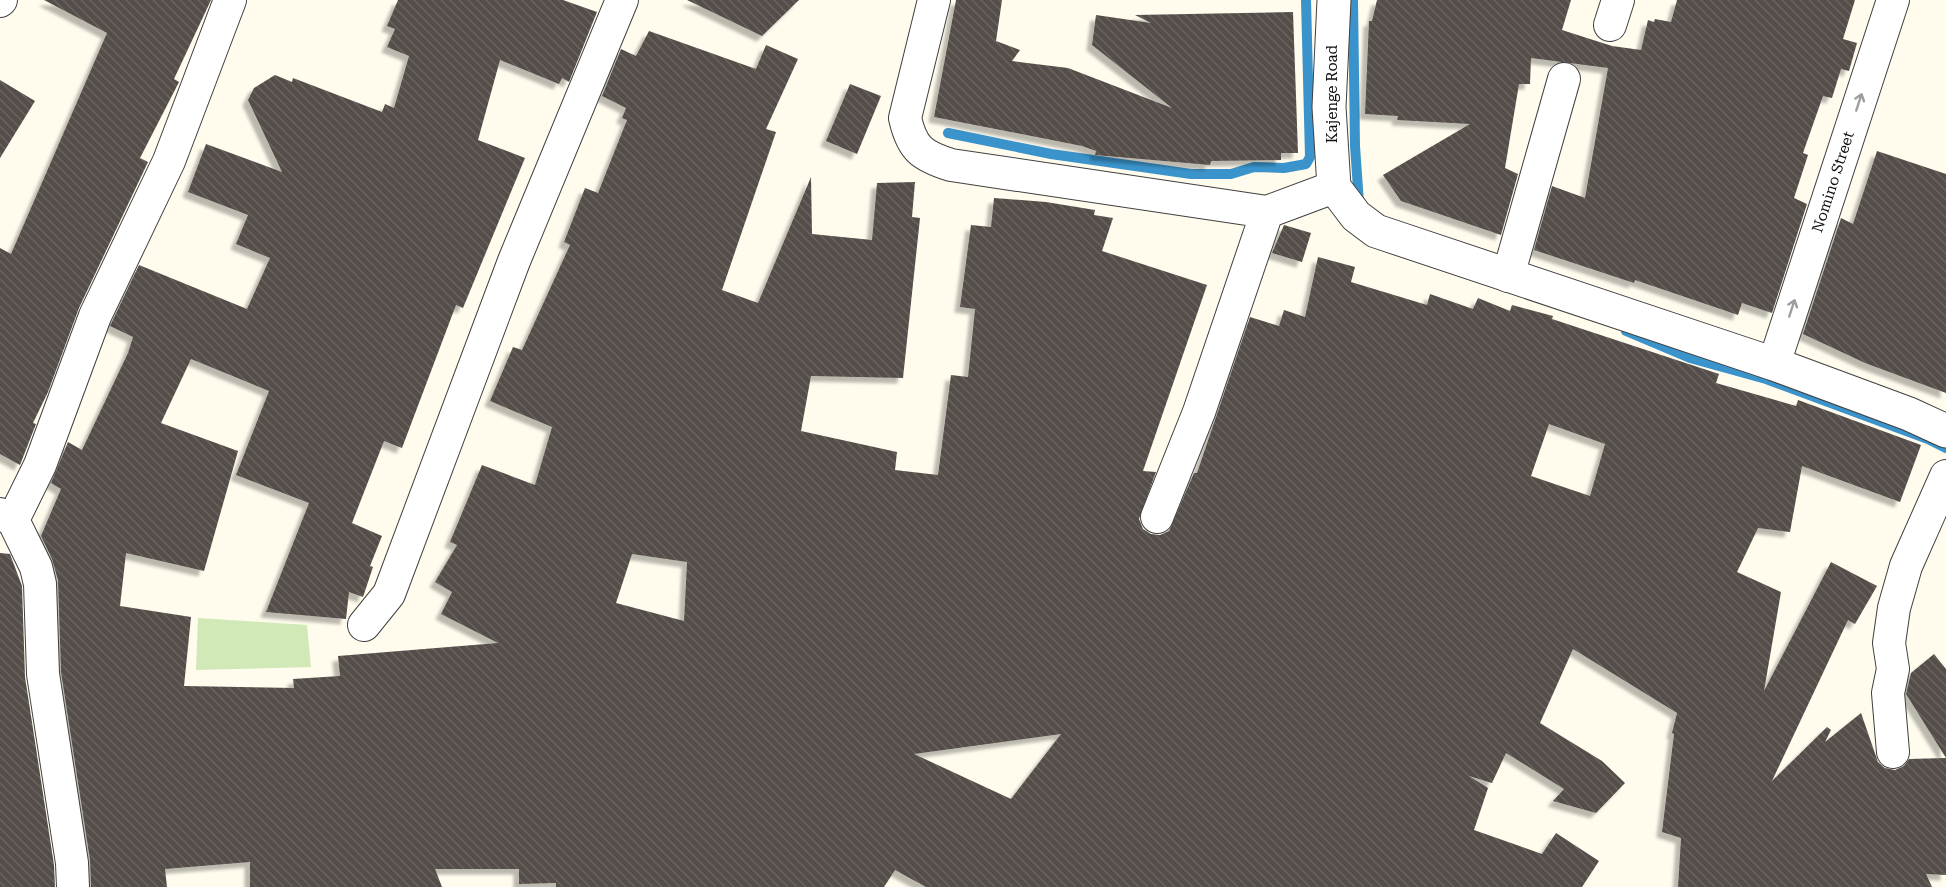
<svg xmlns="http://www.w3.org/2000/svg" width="1946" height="887" viewBox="0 0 1946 887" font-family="'Roboto Serif',serif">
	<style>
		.grass { fill: #d1e8b7 }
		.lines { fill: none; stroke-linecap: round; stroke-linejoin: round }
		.stream { stroke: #3a94cb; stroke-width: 10 }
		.building { fill: url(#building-back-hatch); fill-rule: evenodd; filter: url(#shadow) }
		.minor-casing { stroke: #404040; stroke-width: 34 }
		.tertiary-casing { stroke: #404040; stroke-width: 35 }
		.minor { stroke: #fff; stroke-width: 32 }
		.tertiary { stroke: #fff; stroke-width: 33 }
		.oneway { stroke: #9e9e9e }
		.labels { text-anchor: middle; stroke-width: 6; stroke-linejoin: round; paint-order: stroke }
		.street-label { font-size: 15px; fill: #0d0d0d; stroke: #fff }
	</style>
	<defs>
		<pattern id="building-back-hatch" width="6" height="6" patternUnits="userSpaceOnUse" patternTransform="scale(1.5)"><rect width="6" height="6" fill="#554e49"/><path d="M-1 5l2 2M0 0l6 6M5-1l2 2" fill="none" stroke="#68635f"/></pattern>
		<filter id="shadow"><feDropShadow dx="-5.5" dy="5.5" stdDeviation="1.5" flood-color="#0004"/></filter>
	</defs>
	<rect width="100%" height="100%" fill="#fffbed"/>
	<path class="grass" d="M198,618L307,625L311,667L196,670Z"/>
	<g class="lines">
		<path class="stream" d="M1353,0L1355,146L1359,203
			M948,133L1051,154L1191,174H1231L1254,167L1284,168L1306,164L1310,157L1306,0
			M1626,331L1690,358L1766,379L1928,439L1946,448"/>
	</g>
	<path class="building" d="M44,0H211L174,79L179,82L140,158L148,162L79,308L48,392L33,423L36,424L20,465L0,454V248L11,254L107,33Z
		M398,0H563L597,12L569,82L562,78L559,84L500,60L478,140L525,158L463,308L456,305L402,448L384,441L352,523L382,536L370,566L373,567L363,597L349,592L346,619L266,612L309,503L236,475L269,391L191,359L161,423L238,451L204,571L126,553L120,606L191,617L184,686L294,688L293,679L340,676L338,656L498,643L441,614L452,592L435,582L457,545L450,542L482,465L535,485L552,427L490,401L513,347L522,350L570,245L564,242L585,188L598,193L627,120L622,118L626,108L602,96L621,49L636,56L649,31L756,69L766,45L798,59L766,129L776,132L722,290L758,303L811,177L812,234L872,240L877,183L915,182L912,217L920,218L903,378L811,376L801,431L897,452L895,470L938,475L951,375L968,377L975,309L960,307L971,225L991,227L994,198L1046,202L1095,210L1094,215L1113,218L1102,251L1207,285L1143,471L1156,472L1139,519L1143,529L1151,534L1160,535L1169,531L1194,473H1197L1250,317L1279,326L1284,310L1305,317L1318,257L1355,267L1351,282L1427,305L1430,294L1473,309L1478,298L1510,311L1512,305L1553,316L1552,319L1719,374L1716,383L1796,406L1798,400L1921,445L1900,502L1802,466L1790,532L1758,528L1737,572L1781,592L1764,691L1831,562L1877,586L1855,624L1848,620L1772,781L1827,727L1831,730L1825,742L1861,713L1878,762L1885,768L1895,770L1904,766L1909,759L1946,758L1906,694L1911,673L1934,654L1946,669V875L1926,874L1932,887H1678L1681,838L1662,832L1674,734L1672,733L1677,713L1573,649L1540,723L1602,761L1625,783L1596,813L1553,801L1564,789L1506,753L1492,783L1469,776L1488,788L1474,830L1542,854L1556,833L1599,861L1582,887H926L895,870L884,887H556V883L519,884V869H435L442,887H250V862L165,869L167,887H91L90,860L61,672L58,580L52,559L41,536L61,489L51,483L68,442L82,450L128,353L133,337L110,326L139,265L247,309L270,258L236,244L248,215L188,192L206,144L282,172L248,100L254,88L275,75L292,82L293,78L382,112L385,104L394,108L409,56L387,47L395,29L387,26ZM1549,424L1605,444L1590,496L1531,476ZM632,554L687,562L684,621L616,603ZM1061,734L1011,799L914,754Z
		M687,0H799L762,36Z
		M956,0H1002L996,41L1020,50L1012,61L1068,68L1172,108L1092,45L1096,15L1151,23L1135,15L1293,12L1298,153H1281V160L1211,161L1210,165L1095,155L1096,151L1082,146L934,117Z
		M1377,0H1571L1562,30L1612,46L1641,50L1648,20L1654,22L1655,19L1671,22L1677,0H1855L1843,39L1857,43L1849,71L1841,69L1832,98L1823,96L1803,153L1808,155L1794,198L1807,204L1772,313L1742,303L1738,315L1635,280L1634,283L1534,250L1552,186L1585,198L1608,68L1531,58L1530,84H1519L1505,168L1518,174L1501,235L1401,201L1383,175L1470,124L1397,120L1398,116L1365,114L1369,21H1372Z
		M0,80L35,101L0,158Z
		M850,84L881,96L857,154L826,141Z
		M1877,151L1946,174V393L1865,363L1803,334L1841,218L1853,224Z
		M1284,225L1311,233L1302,262L1272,253Z
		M0,553L10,554L22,586L25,677L54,865L55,887H0Z"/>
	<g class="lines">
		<g class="minor-casing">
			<path id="minor" d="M934,0L905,118C912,149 922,156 951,165L1267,212L1334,187
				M0,1L1,0
				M1610,25L1618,0
				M1508,276L1564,79
				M1774,364L1893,0
				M0,514L13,520L36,567L40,584L43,674L72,863L73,887
				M1157,517L1199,412L1267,212
				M13,520L40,465L95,316L169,161L230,0
				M364,625L389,594L514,261L622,0
				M1893,752L1888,693L1893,669L1889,643L1894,608L1906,566L1946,476"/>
		</g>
		<g class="tertiary-casing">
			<path id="tertiary" d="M1334,0L1329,107L1334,187L1356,216L1376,231L1774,364L1909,414L1946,431"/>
		</g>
		<use href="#minor" class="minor"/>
		<use href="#tertiary" class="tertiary"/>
	</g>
	<defs><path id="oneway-shaft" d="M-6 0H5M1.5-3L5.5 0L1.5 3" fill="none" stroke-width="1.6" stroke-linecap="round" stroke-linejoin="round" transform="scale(1.5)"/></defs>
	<g class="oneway">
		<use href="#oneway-shaft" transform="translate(1859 102) rotate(-72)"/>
		<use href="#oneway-shaft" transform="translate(1792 308) rotate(-72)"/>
	</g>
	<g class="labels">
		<g class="street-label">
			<text transform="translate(1332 94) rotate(-90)" y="5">Kajenge Road</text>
			<text transform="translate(1833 182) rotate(-72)" y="5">Nomino Street</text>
		</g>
	</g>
</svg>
